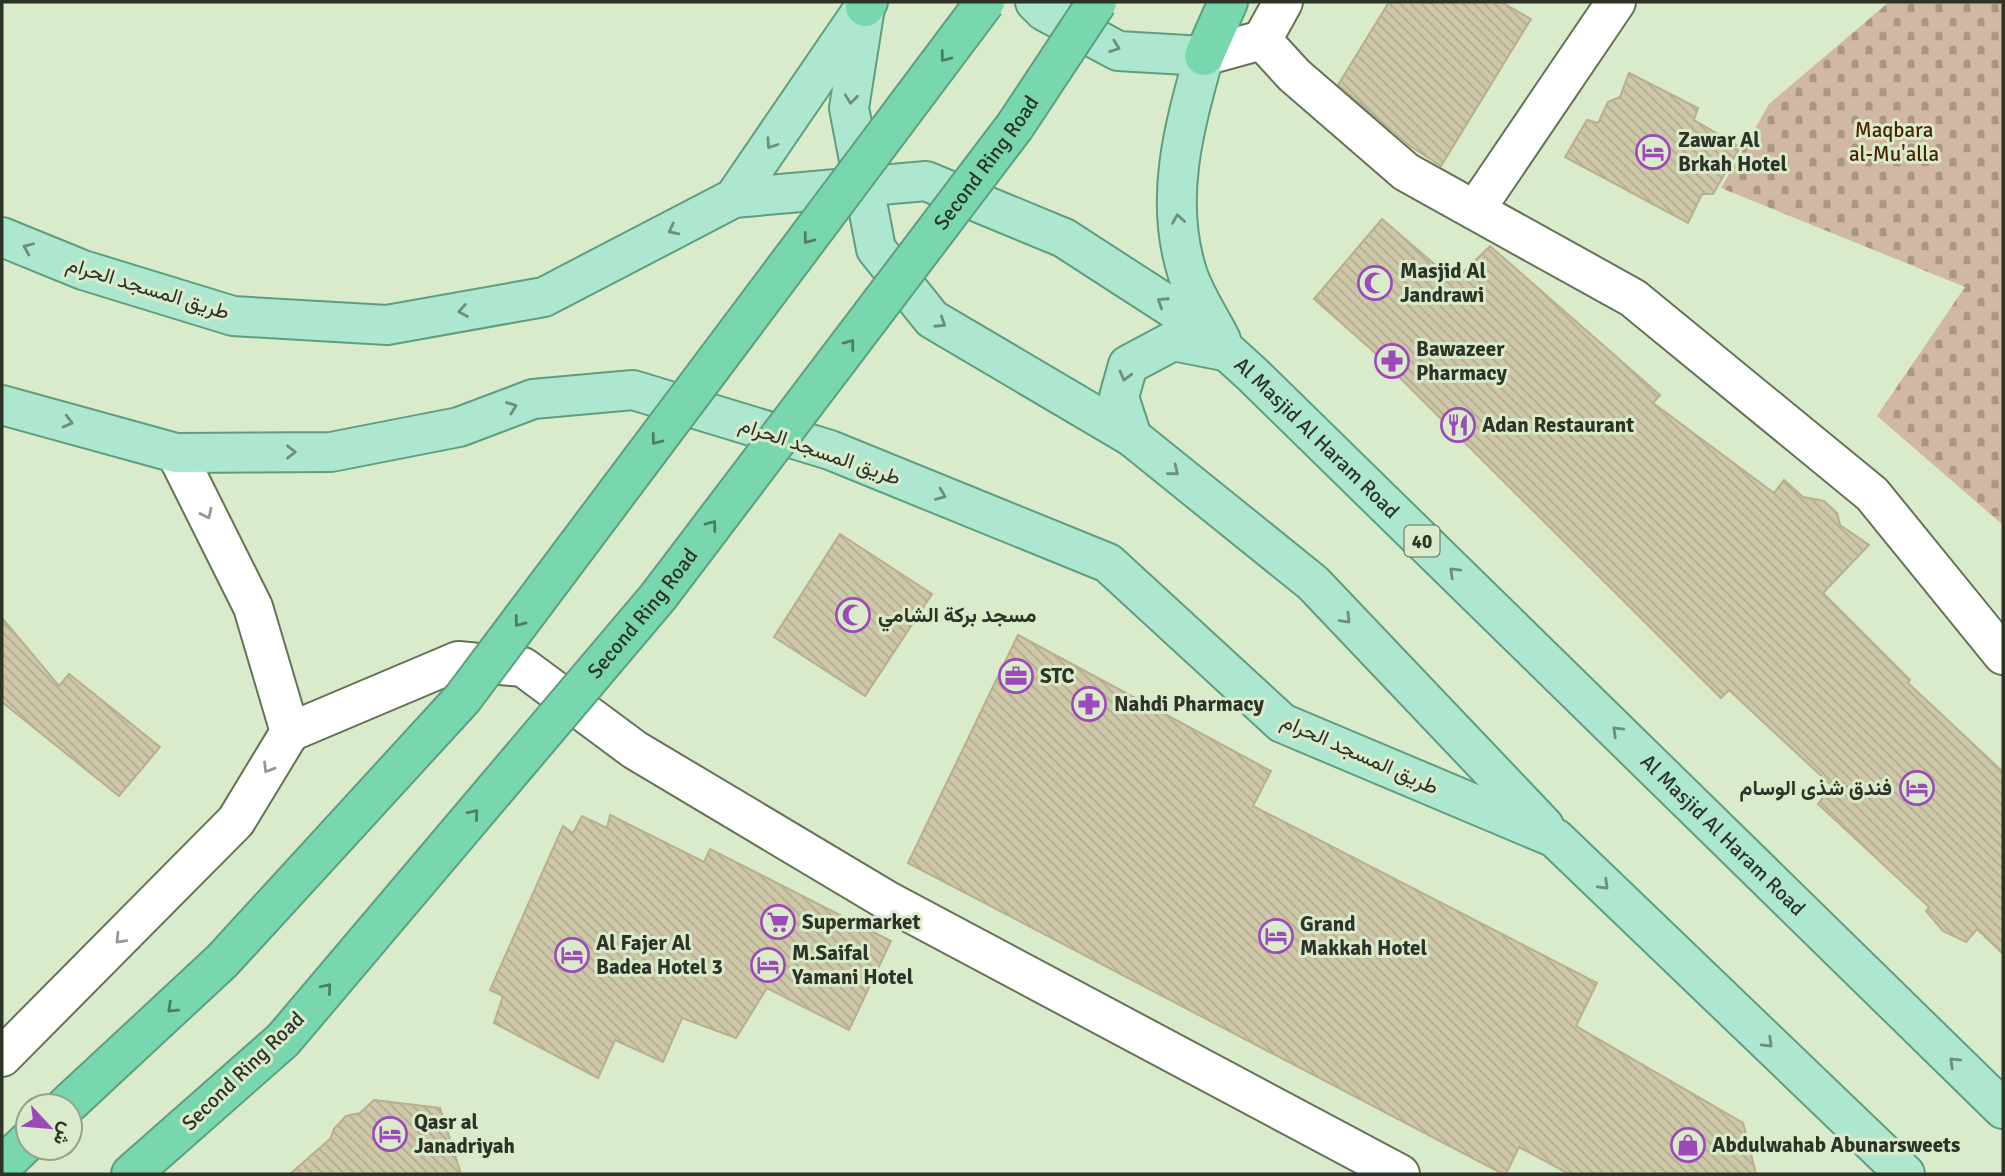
<svg xmlns="http://www.w3.org/2000/svg" width="2005" height="1176" viewBox="0 0 2005 1176" font-family="Signika,Vazirmatn,sans-serif">
	<style>
		.cemetery { fill: url(#cemetery-stones) }
		.building { fill: url(#building-back-hatch); stroke: #b7af8e; stroke-width: 2 }
		.lines { fill: none; stroke-linecap: round; stroke-linejoin: round }
		.minor-casing { stroke: #647356; stroke-width: 42 }
		.tertiary-casing { stroke: #647356; stroke-width: 42 }
		.primary-casing { stroke: #5e9e7f; stroke-width: 42 }
		.motorway-casing { stroke: #5e9e7f; stroke-width: 42 }
		.minor { stroke: #fff; stroke-width: 38 }
		.tertiary { stroke: #fff; stroke-width: 38 }
		.primary { stroke: #aee7cf; stroke-width: 38 }
		.motorway { stroke: #78d7af; stroke-width: 38 }
		.motorway-bridge-casing { stroke: #5e9e7f; stroke-width: 42; stroke-linecap: butt }
		.motorway-bridge { stroke: #78d7af; stroke-width: 38 }
		.oneway { stroke: #6e8d7b }
		.oneway2 { stroke: #4f7d64 }
		.oneway3 { stroke: #969993 }
		.labels { text-anchor: middle; stroke-width: 6; stroke-linejoin: round; paint-order: stroke }
		.shield { fill: #daebcb; stroke: #616a58; stroke-width: 2 }
		.shield-label { font-size: 19px; font-weight: bold; fill: #2d3327 }
		.park-label { font-size: 21px; fill: #482400; stroke: #daebcb }
		.poi-label { font-size: 21px; font-weight: bold; fill: #2d3327; stroke: #daebcb; text-anchor: start }
		.street-label { font-size: 21px; fill: #2d3327; stroke: #daebcb }
	</style>
	<defs>
		<pattern id="cemetery-stones" width="16" height="16" patternUnits="userSpaceOnUse" patternTransform="scale(1.75)"><rect width="16" height="16" fill="#d1b8a3"/><path d="M2 7V4a2 2 0 0 1 4 0v3zM10 15v-3a2 2 0 0 1 4 0v3z" fill="#aa9685"/></pattern>
		<pattern id="building-back-hatch" width="6" height="6" patternUnits="userSpaceOnUse" patternTransform="scale(1.75)"><rect width="6" height="6" fill="#cec7a8"/><path d="M-1 5l2 2M0 0l6 6M5-1l2 2" fill="none" stroke="#b1ab91"/></pattern>
	</defs>
	<rect width="100%" height="100%" fill="#daebcb"/>
	<path class="cemetery" d="M1889,2H2003V525L1877,416L1965,287L1721,188L1769,104Z"/>
	<path class="building" d="M1389,2H1501L1531,19L1441,166L1410,146L1338,85Z
		M1629,73L1698,108L1694,120L1740,147L1713,194H1702L1688,223L1565,157L1587,120L1598,123L1608,102L1620,97Z
		M1382,219L1454,281L1490,246L1660,395L1653,403L1774,493L1784,480L1803,497L1824,501L1837,513L1840,525L1869,545L1823,593L1910,680L1908,683L2003,772V954L1977,929L1966,942L1943,931L1926,911L1929,907L1818,804L1832,786L1729,690L1721,698L1373,351L1314,299Z
		M840,534L932,594L865,696L774,637Z
		M2,618L59,686L69,674L160,747L119,796L2,702Z
		M1018,635L1271,771L1253,806L1597,983L1576,1026L1743,1123L1756,1174H1569L1519,1147L1506,1174H1503L908,863Z
		M610,815L704,862L710,849L891,941L849,1030L767,988L736,1038L682,1018L663,1062L615,1040L598,1078L494,1023L503,996L490,990L563,826L573,833L582,816L607,828Z
		M374,1100L440,1108L461,1174H290L330,1139L334,1129L346,1116L360,1113Z"/>
	<g class="lines">
		<g class="minor-casing">
			<path id="minor" d="M1262,40L1283,2
				M1204,56L1262,40L1294,75L1406,172L1633,298L1872,494L2003,655
				M1475,210L1616,2
				M290,732L458,661L523,667L635,750L888,901L1400,1174"/>
		</g>
		<g class="tertiary-casing">
			<path id="tertiary" d="M2,1057L236,821L290,732L253,607L176,453"/>
		</g>
		<g class="primary-casing">
			<g id="primary">
				<path d="M1035,2L1044,11L1118,51L1204,56C1184,128 1164,198 1187,272C1194,295 1210,318 1221,340"/>
				<path d="M865,7L849,108L876,249L932,319L1132,437L1313,583L1544,826"/>
				<path d="M734,198L859,15"/>
				<path id="s1" d="M2,237L83,270L233,316L387,325L544,297L734,198L926,181L1064,238L1197,324L1253,375L2003,1109"/>
				<path d="M2,405L176,453L331,452L459,427L533,399L633,390L830,450L1108,563L1282,723L1555,838L1905,1174"/>
				<path d="M1132,437L1119,397L1128,365L1173,341L1224,351"/>
			</g>
		</g>
		<g class="motorway-casing">
			<path id="motorway" d="M865,7L868,2
				M1204,56L1228,2
				M66,1106L222,961
				M2,1166L28,1141
				M131,1174L283,1040"/>
		</g>
		<use href="#minor" class="minor"/>
		<use href="#tertiary" class="tertiary"/>
		<use href="#primary" class="primary"/>
		<use href="#motorway" class="motorway"/>
		<g class="motorway-bridge-casing">
			<g id="motorway-bridge">
				<path d="M222,961L463,698L985,2"/>
				<path id="s2" d="M283,1040L658,597L1015,126L1097,2"/>
			</g>
		</g>
		<use href="#motorway-bridge" class="motorway-bridge"/>
	</g>
	<defs><path id="oneway-chevron" d="M-2-3.5L2.5 0L-2 3.5" fill="none" stroke-width="1.6" stroke-linecap="round" stroke-linejoin="round" transform="scale(1.75)"/></defs>
	<g class="oneway">
		<use href="#oneway-chevron" transform="translate(1115 47) rotate(20)"/>
		<use href="#oneway-chevron" transform="translate(851 99) rotate(96)"/>
		<use href="#oneway-chevron" transform="translate(771 144) rotate(124)"/>
		<use href="#oneway-chevron" transform="translate(1178 219) rotate(-99)"/>
		<use href="#oneway-chevron" transform="translate(673 230) rotate(153)"/>
		<use href="#oneway-chevron" transform="translate(28 248) rotate(-157)"/>
		<use href="#oneway-chevron" transform="translate(1162 302) rotate(-147)"/>
		<use href="#oneway-chevron" transform="translate(463 311) rotate(170)"/>
		<use href="#oneway-chevron" transform="translate(941 323) rotate(33)"/>
		<use href="#oneway-chevron" transform="translate(1125 376) rotate(105)"/>
		<use href="#oneway-chevron" transform="translate(512 407) rotate(-21)"/>
		<use href="#oneway-chevron" transform="translate(68 422) rotate(15)"/>
		<use href="#oneway-chevron" transform="translate(291 452)"/>
		<use href="#oneway-chevron" transform="translate(1174 471) rotate(39)"/>
		<use href="#oneway-chevron" transform="translate(941 495) rotate(22)"/>
		<use href="#oneway-chevron" transform="translate(1454 572) rotate(-136)"/>
		<use href="#oneway-chevron" transform="translate(1346 619) rotate(46)"/>
		<use href="#oneway-chevron" transform="translate(1617 731) rotate(-136)"/>
		<use href="#oneway-chevron" transform="translate(1604 885) rotate(44)"/>
		<use href="#oneway-chevron" transform="translate(1768 1043) rotate(44)"/>
		<use href="#oneway-chevron" transform="translate(1954 1062) rotate(-136)"/>
	</g>
	<g class="oneway2">
		<use href="#oneway-chevron" transform="translate(945 57) rotate(127)"/>
		<use href="#oneway-chevron" transform="translate(808 239) rotate(127)"/>
		<use href="#oneway-chevron" transform="translate(850 344) rotate(-53)"/>
		<use href="#oneway-chevron" transform="translate(656 440) rotate(127)"/>
		<use href="#oneway-chevron" transform="translate(712 525) rotate(-53)"/>
		<use href="#oneway-chevron" transform="translate(519 622) rotate(127)"/>
		<use href="#oneway-chevron" transform="translate(474 814) rotate(-50)"/>
		<use href="#oneway-chevron" transform="translate(327 988) rotate(-50)"/>
		<use href="#oneway-chevron" transform="translate(172 1008) rotate(137)"/>
	</g>
	<g class="oneway3">
		<use href="#oneway-chevron" transform="translate(207 514) rotate(64)"/>
		<use href="#oneway-chevron" transform="translate(268 768) rotate(121)"/>
		<use href="#oneway-chevron" transform="translate(120 939) rotate(134)"/>
	</g>
	<defs>
		<g id="hotel-ring" transform="scale(1.75)"><circle r="9.5" fill="#daebcb" stroke="#9c49b9" stroke-width="1.5"/><path d="M-6-4.5h1.5V1H6V5H4.5V3h-9V5H-6ZM-4 0a1.8 1.8 0 1 1 3.6 0ZM.5 0V-2.5h3Q6-2.5 6 0Z" fill="#9c49b9"/></g>
		<g id="mosque-ring" transform="scale(1.75)"><circle r="9.5" fill="#daebcb" stroke="#9c49b9" stroke-width="1.5"/><path d="M3.5-4.9A6 6 0 1 0 3.5 4.9A5 5 0 1 1 3.5-4.9Z" fill="#9c49b9"/></g>
		<g id="pharmacy-ring" transform="scale(1.75)"><circle r="9.5" fill="#daebcb" stroke="#9c49b9" stroke-width="1.5"/><path d="M-2-6h4v4h4v4h-4v4h-4v-4h-4v-4h4Z" fill="#9c49b9"/></g>
		<g id="restaurant-ring" transform="scale(1.75)"><circle r="9.5" fill="#daebcb" stroke="#9c49b9" stroke-width="1.5"/><path d="M-5-6h1v4h1v-4h1v4h1v-4h1v5L-1.5 .5V6h-2V.5L-5-1ZM5-6V6H3V1.5H1.5Q1.5-4 5-6Z" fill="#9c49b9"/></g>
		<g id="office-ring" transform="scale(1.75)"><circle r="9.5" fill="#daebcb" stroke="#9c49b9" stroke-width="1.5"/><path d="M-6-3h4V-5.5h4V-3h4V5H-6ZM-1-4.5V-3h2v-1.5ZM-6 0V1H6V0Z" fill="#9c49b9"/></g>
		<g id="supermarket-ring" transform="scale(1.75)"><circle r="9.5" fill="#daebcb" stroke="#9c49b9" stroke-width="1.5"/><path d="M-6-5.5h2.5l.6 2H6L4.5 2H-2.5L-4.4-4H-6ZM-1.5 3.2a1.3 1.3 0 1 0 .1 0ZM3 3.2a1.3 1.3 0 1 0 .1 0Z" fill="#9c49b9"/></g>
		<g id="shop-ring" transform="scale(1.75)"><circle r="9.5" fill="#daebcb" stroke="#9c49b9" stroke-width="1.5"/><path d="M-5-2.5h2.3a2.7 3.5 0 0 1 5.4 0H5L5.5 6h-11ZM-1.5-2.5h3a1.5 2.3 0 0 0-3 0Z" fill="#9c49b9"/></g>
	</defs>
	<g fill-rule="evenodd">
		<use href="#hotel-ring" x="1653" y="152"/>
		<use href="#mosque-ring" x="1375" y="283"/>
		<use href="#pharmacy-ring" x="1392" y="361"/>
		<use href="#restaurant-ring" x="1458" y="425"/>
		<use href="#mosque-ring" x="853" y="615"/>
		<use href="#office-ring" x="1016" y="676"/>
		<use href="#pharmacy-ring" x="1089" y="704"/>
		<use href="#hotel-ring" x="1917" y="788"/>
		<use href="#supermarket-ring" x="778" y="922"/>
		<use href="#hotel-ring" x="1276" y="936"/>
		<use href="#hotel-ring" x="572" y="955"/>
		<use href="#hotel-ring" x="768" y="965"/>
		<use href="#hotel-ring" x="390" y="1134"/>
		<use href="#shop-ring" x="1688" y="1145"/>
	</g>
	<g class="labels">
		<rect class="shield" x="1404.5" y="525.5" width="35" height="31" rx="5"/>
		<g class="shield-label">
			<text x="1422" y="548">40</text>
		</g>
		<g class="park-label">
			<text x="1894" y="137">Maqbara<tspan x="1894" dy="24">al-Mu'alla</tspan></text>
		</g>
		<g class="poi-label">
			<text x="1678" y="147">Zawar Al<tspan x="1678" dy="24">Brkah Hotel</tspan></text>
			<text x="1400" y="278">Masjid Al<tspan x="1400" dy="24">Jandrawi</tspan></text>
			<text x="1416" y="356">Bawazeer<tspan x="1416" dy="24">Pharmacy</tspan></text>
			<text x="1482" y="432">Adan Restaurant</text>
			<text x="878" y="622">مسجد بركة الشامي</text>
			<text x="1040" y="683">STC</text>
			<text x="1114" y="711">Nahdi Pharmacy</text>
			<text x="1892" y="795" text-anchor="end">فندق شذى الوسام</text>
			<text x="802" y="929">Supermarket</text>
			<text x="1300" y="931">Grand<tspan x="1300" dy="24">Makkah Hotel</tspan></text>
			<text x="596" y="950">Al Fajer Al<tspan x="596" dy="24">Badea Hotel 3</tspan></text>
			<text x="792" y="960">M.Saifal<tspan x="792" dy="24">Yamani Hotel</tspan></text>
			<text x="414" y="1129">Qasr al<tspan x="414" dy="24">Janadriyah</tspan></text>
			<text x="1712" y="1152">Abdulwahab Abunarsweets</text>
		</g>
		<g class="street-label">
			<text dy="7" stroke="none"><textPath href="#s2" startOffset="1125">Second Ring Road</textPath></text>
			<text transform="translate(148 288) rotate(17)" y="7">طريق المسجد الحرام</text>
			<text dy="7" stroke="none"><textPath href="#s1" startOffset="1438">Al Masjid Al Haram Road</textPath></text>
			<text transform="translate(820 451) rotate(19)" y="7">طريق المسجد الحرام</text>
			<text dy="7" stroke="none"><textPath href="#s2" startOffset="558">Second Ring Road</textPath></text>
			<text transform="translate(1360 754) rotate(24)" y="7">طريق المسجد الحرام</text>
			<text dy="7" stroke="none"><textPath href="#s1" startOffset="2006">Al Masjid Al Haram Road</textPath></text>
			<text transform="translate(243 1071) rotate(-44)" y="7">Second Ring Road</text>
		</g>
	</g>
	<rect width="2005" height="1176" fill="none" stroke="#2d3327" stroke-width="7"/>
	<g transform="translate(49 1127) rotate(116)"><circle r="33" fill="#daebcb" stroke="#95a189" stroke-width="2"/>
	<path d="M0-5L12 26L0 18L-12 26Z" fill="#9c49b9"/>
	<text y="-10" font-size="19" font-weight="bold" text-anchor="middle" fill="#2d3327">ش</text>
	</g>
</svg>
